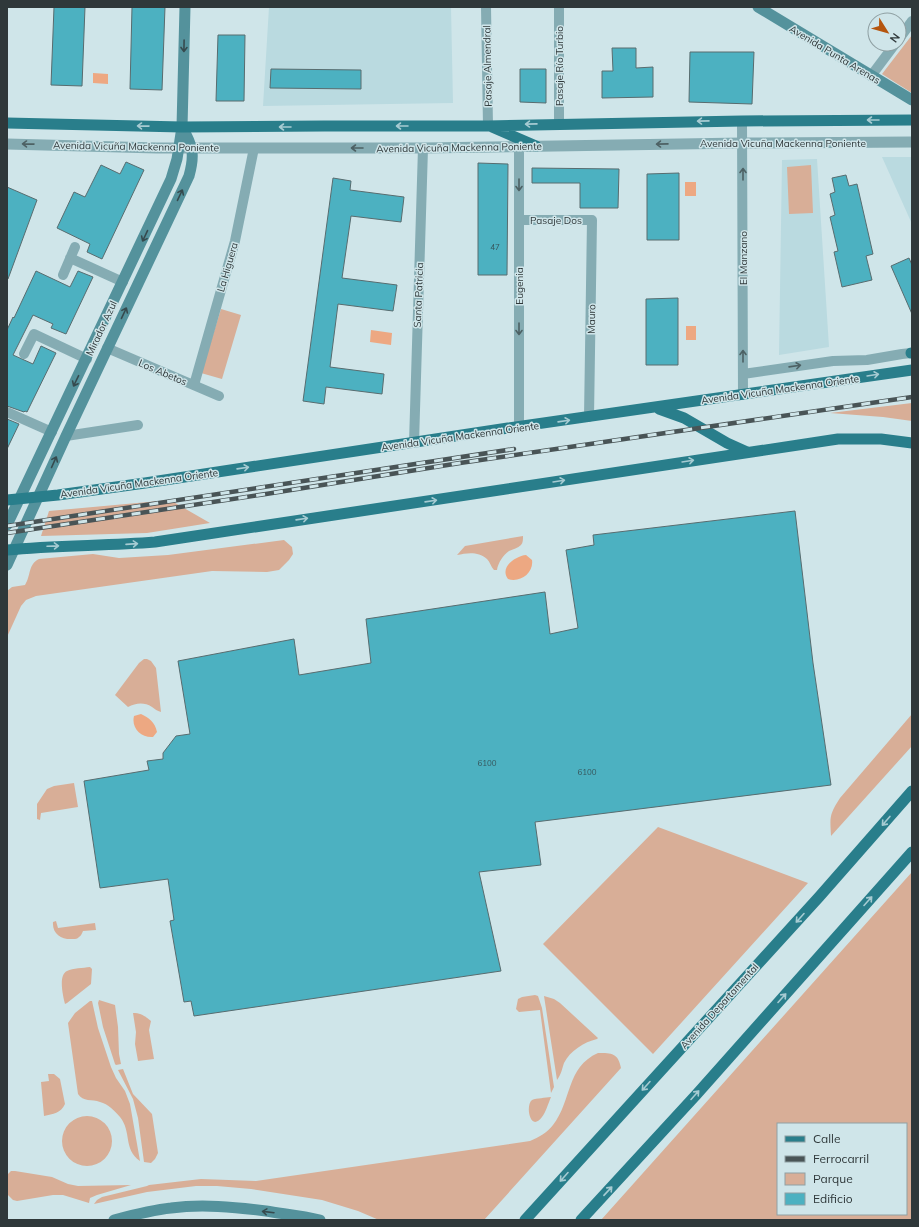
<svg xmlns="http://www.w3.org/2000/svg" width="919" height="1227" viewBox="0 0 919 1227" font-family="Mulish,sans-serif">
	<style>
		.built { fill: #badae0 }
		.green { fill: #d8ae97; fill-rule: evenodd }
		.water { fill: #eda882 }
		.building { fill: #4cb1c1; stroke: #586c6f }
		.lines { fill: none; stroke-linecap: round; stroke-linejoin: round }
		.minor { stroke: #85acb3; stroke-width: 10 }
		.tertiary { stroke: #85acb3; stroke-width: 11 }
		.secondary { stroke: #54929c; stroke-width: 11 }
		.primary { stroke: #297e8b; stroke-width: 11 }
		.rail-casing { stroke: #495456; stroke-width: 4.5 }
		.rail { stroke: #cfe5e9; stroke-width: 3; stroke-dasharray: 9; stroke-linecap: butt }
		.oneway { stroke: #364a4e }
		.oneway2 { stroke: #a6cbd2 }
		.oneway3 { stroke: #4d6164 }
		.labels { text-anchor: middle; stroke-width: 3; stroke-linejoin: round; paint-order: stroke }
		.number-label { font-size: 8px; fill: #36565c }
		.street-label { font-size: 10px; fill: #2f383a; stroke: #cfe5e9 }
	</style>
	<rect width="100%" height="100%" fill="#cfe5e9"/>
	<path class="built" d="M269,7H451L453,103L263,106Z
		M882,157H912V224Z
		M817,159L829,347L779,355L782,160Z"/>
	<path class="green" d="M912,35V93L882,74Z
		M811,165L813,213L789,214L787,167Z
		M221,309L241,315L222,379L201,373Z
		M912,403V421L883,417L830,413Z
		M170,500L210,523L147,533L41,536L49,511Z
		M523,536C523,539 523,543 521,545C518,548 513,549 509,551C503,555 498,563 497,570H494C491,567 490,562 487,559C478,551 467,553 457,555L465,546Z
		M284,540L292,547L293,554L289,560L279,570L267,572L212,571L36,596L26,600L21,606L7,637V591L12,587L25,585C31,576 28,564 39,559L93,554L119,558L168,555Z
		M144,659H147L151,661L156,668L161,712C157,711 155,709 152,707C144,702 136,703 128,707L115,695L139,663Z
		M912,714V746L831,836C830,817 829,815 840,798Z
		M74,783L78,807L41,813L40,820L37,819V804L47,789L54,786Z
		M658,827L808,883L653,1054L543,944Z
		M912,872V1220H601ZM778,1124H906V1214H778Z
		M56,921L58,928L95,923L96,930L83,931C82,933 81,936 79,937C77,939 76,939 73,939C62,940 52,934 53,922Z
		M90,967L92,969L91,984L67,1003L65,1004C63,996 58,975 67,971C73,968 83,968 90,967Z
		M535,995L538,996L542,1008L554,1087L551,1093L540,1010L519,1012L516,1009L518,999L522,997Z
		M544,996L554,999L560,1003L598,1038L597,1039C584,1042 570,1051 564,1063C562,1069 561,1075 557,1080Z
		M99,1000L115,1005L118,1027L119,1054L121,1064L116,1065L115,1064L103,1027L98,1003Z
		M90,1001H92L98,1028L111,1067L116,1078L125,1091L130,1104L140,1161C123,1149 132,1132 120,1117C115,1111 108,1104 100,1102C92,1099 83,1102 78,1094L68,1023L75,1013Z
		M133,1013C141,1013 145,1016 151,1021L149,1030L154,1059L138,1061L135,1044L136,1032Z
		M598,1053C612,1053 618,1053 621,1068L484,1220H379L358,1211L322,1200L251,1189L217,1186H196L147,1192L94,1204L97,1200L102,1197L147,1186L149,1185L201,1179L256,1181L530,1141C539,1137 547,1133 553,1125C572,1101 566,1067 598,1053Z
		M123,1069L133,1094L152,1114L158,1153L155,1159L151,1163L144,1162L138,1118L133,1099L118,1070Z
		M48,1074H54L60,1079L65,1104C61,1113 53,1114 44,1116L41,1082L49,1081Z
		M551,1097C548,1104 546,1112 542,1117C530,1133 525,1105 532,1100C537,1098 545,1098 551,1097Z
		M62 1141a25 25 0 1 1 50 0a25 25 0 1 1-50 0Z
		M11,1171H15L52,1177L68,1184L78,1186L131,1185L97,1195L90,1198L89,1203L63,1195H53L17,1201L13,1200L7,1194V1175Z"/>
	<path class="water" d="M93,73L108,74V84L93,83Z
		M685,182H696V196H685Z
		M686,326H696V340H686Z
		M371,330L392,333L391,345L370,342Z
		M526,555L532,560C534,573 520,583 508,579C499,567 516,556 526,555Z
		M141,714C149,718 155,722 157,732L153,737C141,738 131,728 134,716Z"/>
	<path class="building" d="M54,7H85L82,86L51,85Z
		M132,7H165L162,90L130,89Z
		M218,35H245L244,101H216Z
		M612,48H636V68L653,67V97L602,98V71H613Z
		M690,52H754L752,104L689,102Z
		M271,69L361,70V89L270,88Z
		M520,69H546V103L520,102Z
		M126,162L144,170L102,259L87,252L90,244L57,228L74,192L85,197L101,165L120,174Z
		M478,163L508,164L507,275H478Z
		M532,168L619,169L618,208H580V183H532Z
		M679,173V240H647V174Z
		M846,175L849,186L857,184L873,254L866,256L872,280L842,287L834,252L838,251L830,217L835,215L830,194L835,192L832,178Z
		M333,178L351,181L350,190L404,197L401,222L351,216L342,278L397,285L393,311L338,304L330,367L384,374L382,394L326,387L324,404L303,401Z
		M7,187L37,200L8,279H7Z
		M909,258L912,265V314L891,266Z
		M36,271L70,287L78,271L93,277L66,334L51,328L53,324L33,315L13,355L33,364L41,346L56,353L27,412L25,411L24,412L7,406V330L13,317L14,318Z
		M678,298V365H646V299Z
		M7,419L19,424L7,449Z
		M795,511L813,663L831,785L535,822L541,865L479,872L501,971L194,1016L191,1001L184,1002L170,921L174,920L168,879L100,888L84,781L149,770L147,761L163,759V753L176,736L190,734L178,661L294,639L299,675L371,663L366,619L545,592L550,634L578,628L566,550L594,545L593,535Z"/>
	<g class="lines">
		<path class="minor" d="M486,7L488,126
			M559,7V124
			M899,39L912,21
			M871,76L895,44
			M742,121L743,395
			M519,146V427
			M519,220H592L589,417
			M70,258L123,282
			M63,275L75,247
			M107,348L219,396
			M24,354L34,334L87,359
			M743,374L833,361L867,360L902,354L911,353
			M194,385L235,241L254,148
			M7,412L52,432
			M66,436L138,425
			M414,443L423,148"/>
		<path class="tertiary" d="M7,144L157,148H423L743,143L912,142"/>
		<path class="secondary" d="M758,7L912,100
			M7,525L171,179L177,159L182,127L185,7
			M7,565L66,436L189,176C195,154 193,146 182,127
			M114,1220C133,1215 152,1210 171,1208C202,1204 234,1207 266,1211C284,1214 302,1216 320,1220"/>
		<path class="primary" d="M7,123L182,127L324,126H488L742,121L912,120
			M492,127L536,146
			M911,353H912
			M659,409L684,418L727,443L747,452
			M7,500L58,495L145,483L508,428L912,370
			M7,550C56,545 106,546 155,542L838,439H881L912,443
			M525,1220L819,897L912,791
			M581,1220L696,1095L912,852"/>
		<g class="rail-casing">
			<path id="rail" d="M7,526L514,449
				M7,533L266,494L460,463L912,397"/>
		</g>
		<use href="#rail" class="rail"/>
	</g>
	<defs><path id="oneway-shaft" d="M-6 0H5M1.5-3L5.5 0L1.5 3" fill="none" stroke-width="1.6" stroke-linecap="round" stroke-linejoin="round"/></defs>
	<g class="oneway">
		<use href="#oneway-shaft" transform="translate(184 46) rotate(91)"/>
		<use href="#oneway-shaft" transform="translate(180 195) rotate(-65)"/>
		<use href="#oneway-shaft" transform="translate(145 236) rotate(115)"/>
		<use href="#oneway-shaft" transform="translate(124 313) rotate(-65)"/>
		<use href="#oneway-shaft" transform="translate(76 381) rotate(116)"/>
		<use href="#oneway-shaft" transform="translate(54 462) rotate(-66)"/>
		<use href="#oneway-shaft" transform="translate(268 1212) rotate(-173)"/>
	</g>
	<g class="oneway2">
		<use href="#oneway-shaft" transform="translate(873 120) rotate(180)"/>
		<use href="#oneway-shaft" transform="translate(703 121) rotate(179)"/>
		<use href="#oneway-shaft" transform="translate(531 124) rotate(179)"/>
		<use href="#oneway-shaft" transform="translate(143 126) rotate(-179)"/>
		<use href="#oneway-shaft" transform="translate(402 126) rotate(180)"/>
		<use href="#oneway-shaft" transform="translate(285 127) rotate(180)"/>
		<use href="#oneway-shaft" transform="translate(873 375) rotate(-9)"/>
		<use href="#oneway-shaft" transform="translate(564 421) rotate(-8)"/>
		<use href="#oneway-shaft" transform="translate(688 461) rotate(-9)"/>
		<use href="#oneway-shaft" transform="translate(243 468) rotate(-8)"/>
		<use href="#oneway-shaft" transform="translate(559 481) rotate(-9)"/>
		<use href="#oneway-shaft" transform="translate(431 501) rotate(-8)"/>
		<use href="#oneway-shaft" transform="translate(302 519) rotate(-8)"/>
		<use href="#oneway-shaft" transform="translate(132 544) rotate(-4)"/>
		<use href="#oneway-shaft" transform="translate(53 546) rotate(-2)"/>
		<use href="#oneway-shaft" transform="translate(886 821) rotate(131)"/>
		<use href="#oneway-shaft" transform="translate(868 901) rotate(-48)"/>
		<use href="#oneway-shaft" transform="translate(800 918) rotate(132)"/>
		<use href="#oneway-shaft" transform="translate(782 998) rotate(-48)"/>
		<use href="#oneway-shaft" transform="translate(646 1086) rotate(132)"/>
		<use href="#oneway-shaft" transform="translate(695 1095) rotate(-48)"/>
		<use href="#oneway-shaft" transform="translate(564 1177) rotate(132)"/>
		<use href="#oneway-shaft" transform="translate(608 1191) rotate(-47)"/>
	</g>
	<g class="oneway3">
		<use href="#oneway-shaft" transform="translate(28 144) rotate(-179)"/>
		<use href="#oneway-shaft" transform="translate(662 144) rotate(179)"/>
		<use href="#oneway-shaft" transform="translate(357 148) rotate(-180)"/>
		<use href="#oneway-shaft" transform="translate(743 174) rotate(-90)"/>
		<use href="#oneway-shaft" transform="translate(519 185) rotate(90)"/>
		<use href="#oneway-shaft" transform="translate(519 329) rotate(90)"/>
		<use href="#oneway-shaft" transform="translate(743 356) rotate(-90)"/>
		<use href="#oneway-shaft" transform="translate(795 366) rotate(-8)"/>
	</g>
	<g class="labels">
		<g class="number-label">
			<text x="495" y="250">47</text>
			<text x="487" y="766">6100</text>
			<text x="587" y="775">6100</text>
		</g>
		<g class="street-label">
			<text transform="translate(835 54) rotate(31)" y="4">Avenida Punta Arenas</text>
			<text transform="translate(487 66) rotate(-91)" y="4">Pasaje Almendral</text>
			<text transform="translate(559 66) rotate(-90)" y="4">Pasaje Río Turbio</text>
			<text x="783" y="147">Avenida Vicuña Mackenna Poniente</text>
			<text transform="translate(136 146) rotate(1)" y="4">Avenida Vicuña Mackenna Poniente</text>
			<text transform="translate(459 147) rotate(-1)" y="4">Avenida Vicuña Mackenna Poniente</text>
			<text x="556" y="224">Pasaje Dos</text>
			<text transform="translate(743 258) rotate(-90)" y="4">El Manzano</text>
			<text transform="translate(227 267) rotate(-74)" y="4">La Higuera</text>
			<text transform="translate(519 286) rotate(-90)" y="4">Eugenia</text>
			<text transform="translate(418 295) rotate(-88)" y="4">Santa Patricia</text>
			<text transform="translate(591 319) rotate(-89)" y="4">Mauro</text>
			<text transform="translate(101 328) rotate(-65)" y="4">Mirador Azul</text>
			<text transform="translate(163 372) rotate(23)" y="4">Los Abetos</text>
			<text transform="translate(780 389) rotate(-8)" y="4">Avenida Vicuña Mackenna Oriente</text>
			<text transform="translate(460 436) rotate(-8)" y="4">Avenida Vicuña Mackenna Oriente</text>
			<text transform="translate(139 483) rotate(-8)" y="4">Avenida Vicuña Mackenna Oriente</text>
			<text transform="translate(719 1006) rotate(-48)" y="4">Avenida Departamental</text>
		</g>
	</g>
	<rect width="919" height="1227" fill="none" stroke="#2f383a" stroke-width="16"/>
	<rect x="777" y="1123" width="130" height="92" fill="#cfe5e9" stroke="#8fa0a3"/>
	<rect x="785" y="1136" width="20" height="6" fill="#297e8b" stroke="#8fa0a3"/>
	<text x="813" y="1143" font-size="12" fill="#2f383a">Calle</text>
	<rect x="785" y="1156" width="20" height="6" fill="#495456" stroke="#8fa0a3"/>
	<text x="813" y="1163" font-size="12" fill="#2f383a">Ferrocarril</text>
	<rect x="785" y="1173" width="20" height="12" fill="#d8ae97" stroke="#8fa0a3"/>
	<text x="813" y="1183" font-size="12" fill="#2f383a">Parque</text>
	<rect x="785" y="1193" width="20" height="12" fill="#4cb1c1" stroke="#8fa0a3"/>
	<text x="813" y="1203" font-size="12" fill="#2f383a">Edificio</text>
	<g transform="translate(887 32) rotate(127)"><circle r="19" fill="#cfe5e9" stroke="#8fa0a3"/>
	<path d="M0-3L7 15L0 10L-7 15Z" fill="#b5550e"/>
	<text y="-6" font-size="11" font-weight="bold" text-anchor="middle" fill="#2f383a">N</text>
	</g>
</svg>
